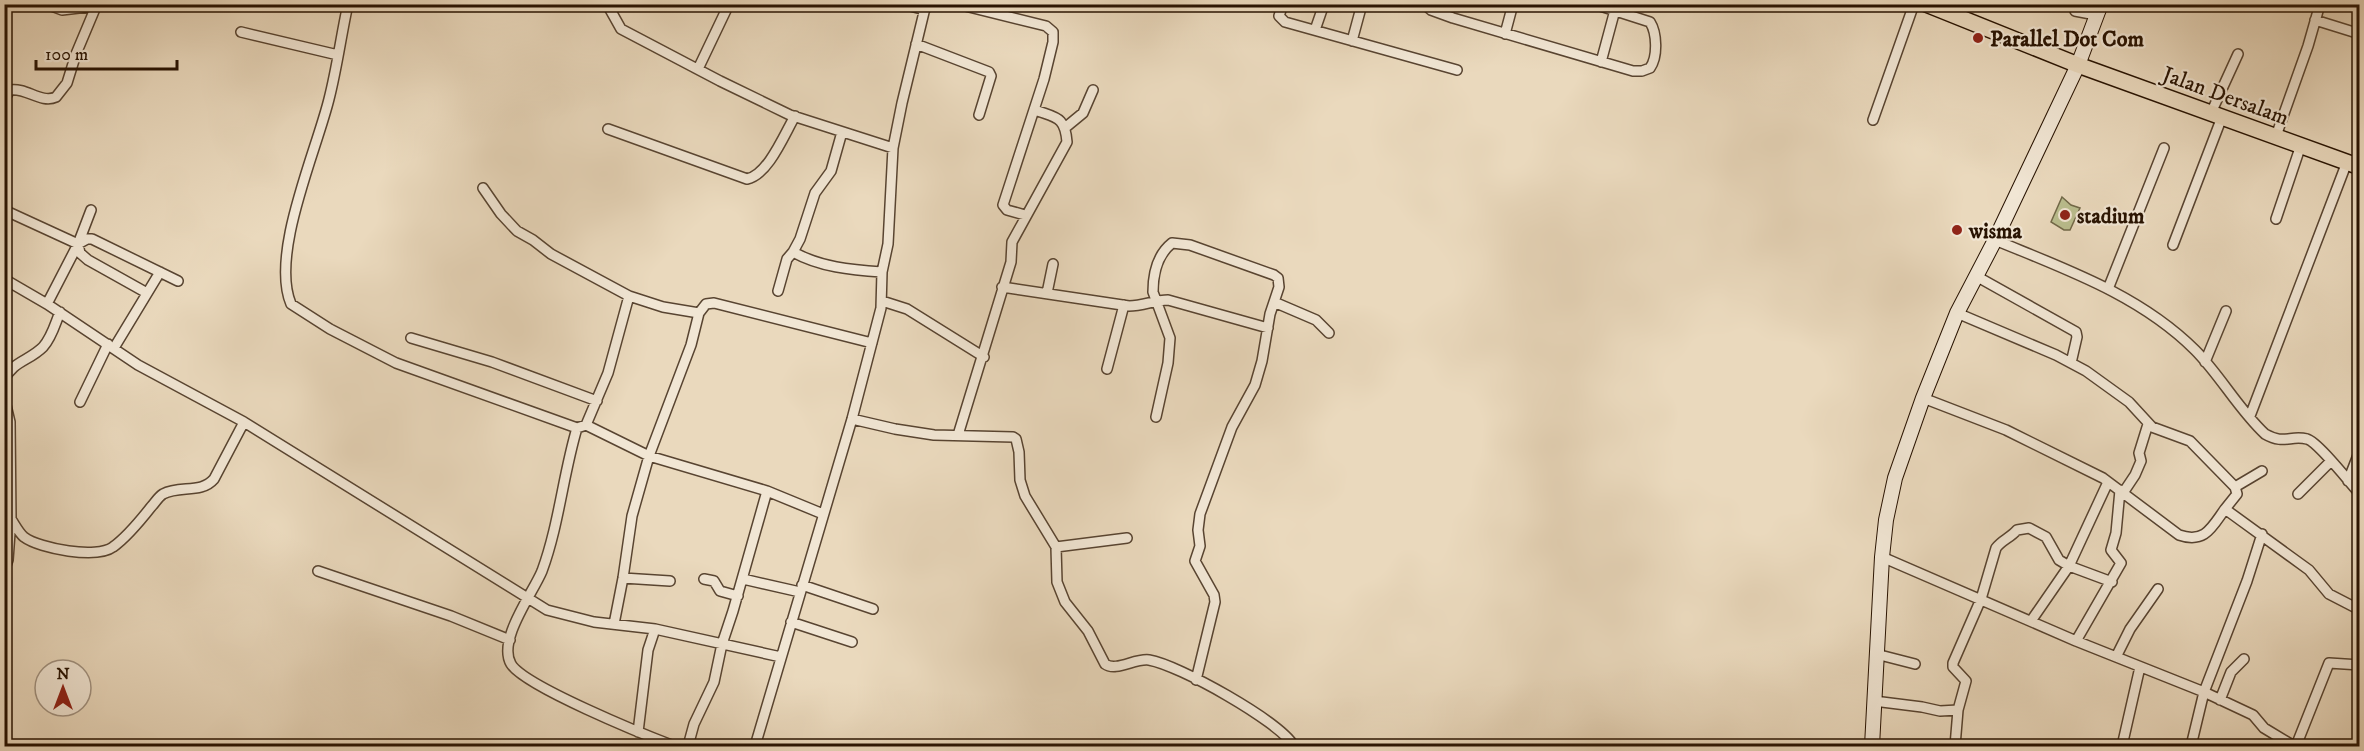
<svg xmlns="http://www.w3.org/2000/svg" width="2364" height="751" viewBox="0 0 2364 751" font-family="'IM FELL DW Pica',serif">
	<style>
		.green { fill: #babe8e; stroke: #716848; stroke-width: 1.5 }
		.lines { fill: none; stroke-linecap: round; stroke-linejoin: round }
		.minor-casing { stroke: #584431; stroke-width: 12 }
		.secondary-casing { stroke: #281302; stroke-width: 16 }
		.primary-casing { stroke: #281302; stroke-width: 18 }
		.minor { stroke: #f1e6d4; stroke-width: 9 }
		.secondary { stroke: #f1e6d4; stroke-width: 14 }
		.primary { stroke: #ead9bd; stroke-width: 15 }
		.poi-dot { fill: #8f2418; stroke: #f1e6d4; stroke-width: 2 }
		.labels { text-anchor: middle; stroke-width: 4.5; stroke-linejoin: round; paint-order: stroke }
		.poi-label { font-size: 22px; font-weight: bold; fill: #281302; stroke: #f1e6d4; text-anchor: start }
		.street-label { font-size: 22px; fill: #281302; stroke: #f1e6d4 }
	</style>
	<rect width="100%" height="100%" fill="#ead9bd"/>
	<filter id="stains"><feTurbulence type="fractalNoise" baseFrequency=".00333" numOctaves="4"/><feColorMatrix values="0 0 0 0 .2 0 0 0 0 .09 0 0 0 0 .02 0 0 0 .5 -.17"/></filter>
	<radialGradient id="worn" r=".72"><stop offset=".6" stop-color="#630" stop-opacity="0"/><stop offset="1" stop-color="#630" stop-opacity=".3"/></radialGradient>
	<path class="green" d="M2062,197L2071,205L2080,208L2070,230H2064L2051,222Z"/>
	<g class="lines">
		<g class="minor-casing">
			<path id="minor" d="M46,4L62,10L96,6
				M348,4C341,36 337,68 329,99C316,152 270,254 291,304L330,329L396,363L577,428
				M607,4L621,29L720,81L790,115L893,148
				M903,4L925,10
				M957,4L1046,26L1053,32V42L1044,79L1003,205L1007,210L1025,215
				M1283,4L1279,16L1285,22L1457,70
				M1424,4L1431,10L1453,18L1633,71H1642L1650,68C1658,57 1657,33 1650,22L1594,4
				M2075,11L2096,15
				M2315,20L2360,34
				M1315,30L1324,4
				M241,32L338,55
				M1505,34L1513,4
				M1352,41L1362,4
				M916,44L989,72L991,76L979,115
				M1601,62L1615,10
				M698,69L729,4
				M4,100L10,90C26,87 41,104 56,97L67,83L76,54L97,4
				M2211,113L2238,54
				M1873,120L1914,4
				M1066,127L1083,113L1093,90
				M608,129L747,179C768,175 784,135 795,116
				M842,132L831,171L815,193L800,239L793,252C820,267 851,270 882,272
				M2276,136L2308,46L2320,4
				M483,188L501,214L517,231L533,240L551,254L629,296L663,307L699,313
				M4,210L78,244L87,239H92L178,281
				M2276,219L2301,145
				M1995,240C2065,269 2140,295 2195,350C2220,375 2239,410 2265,434C2284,445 2290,435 2307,439C2318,442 2350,483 2360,494
				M78,244L80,253L88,260L147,293
				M2173,245L2222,117
				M1976,276L2076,332L2077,337L2071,363
				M4,279L47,304L138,365L244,422L547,610L594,622L655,629L781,657
				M1002,287L1129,306C1143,306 1155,300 1168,300L1268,328
				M2108,289L2164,148
				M778,291L787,259L793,252
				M1047,293L1053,264
				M882,301L907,309L984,357
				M1274,302L1316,320L1329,333
				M47,304L78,244L91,210
				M1957,313L2056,355L2086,371L2129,402L2152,427L2190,441L2235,487L2237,494L2225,509L2309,570L2329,594L2360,610
				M411,338L492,362L597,401
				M114,348L160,272
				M2205,362L2226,311
				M1107,369L1124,305
				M4,380C13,361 29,361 43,347C52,337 55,324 60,312
				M4,397L10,422L11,519L8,560L4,571
				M1923,398L2006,430L2103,478L2179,535C2205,544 2212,527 2225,509
				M80,402L108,344
				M2250,416L2347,162
				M1156,417L1168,363L1170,338L1153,292C1153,273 1157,255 1172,243L1190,245L1274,275L1278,278L1279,287L1270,314L1262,361L1255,385L1232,427L1200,514L1198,530L1200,546L1195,561L1214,595L1215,602L1196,680
				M852,419L895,429L934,435L1013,437L1016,439L1019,452L1020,480L1025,496L1056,547L1057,582L1065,602L1088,631L1105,664C1116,672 1135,658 1149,660C1179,665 1279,721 1294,746
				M586,425L608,373L629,296
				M958,435L1011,262L1012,242L1067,142C1065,116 1056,118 1035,110
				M2348,481L2360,450
				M2235,487L2262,471
				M2123,493L2135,475L2141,461L2139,453L2148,424
				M2298,494L2330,462
				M11,519C15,525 19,533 24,537C40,549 97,559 113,547C127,537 140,521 151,507C155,503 158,497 163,494C180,485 201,494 214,479L244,422
				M1056,547L1127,538
				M1882,557L2076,641L2204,692L2253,715L2264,728L2294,746
				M318,571L451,616L510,640
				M623,578L670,581
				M704,579L714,581L720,591L738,596
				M743,579L800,592
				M802,585L873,609
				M2031,621L2069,566L2112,582
				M791,622L852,642
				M614,624L623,578L632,516L649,456L691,345L699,313L706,304L714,303L872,343
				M2076,641L2121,563L2111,550L2116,533L2120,490
				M1876,654L1915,664
				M2116,657L2130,629L2158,589
				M2220,700L2231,672L2244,659
				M1874,701L1922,707L1940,711L1958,710L1966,681L1953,667V663L1981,599L1996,548C2002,540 2010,538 2017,530L2029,528L2046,537L2059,560L2069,566L2108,482
				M638,732L648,650L655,629
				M674,746C645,735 524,686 511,664C497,640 533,593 542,571C559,525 563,475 577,428L586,425L649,456L767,491L823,514
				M688,746L694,724L714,682L722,644L733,611L767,491
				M755,746L852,419L881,308L882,272L888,244L893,148L902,103L926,4
				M1955,746L1958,710
				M2122,746L2140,667
				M2191,746L2204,692L2247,581L2262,534
				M2296,746L2329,663L2360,665"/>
		</g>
		<g class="secondary-casing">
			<path id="secondary" d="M1872,746L1882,557L1886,520L1895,478L1923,398L1957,313L1995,240L2078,65L2101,4"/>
		</g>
		<g class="primary-casing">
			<path id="primary" d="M1926,4L2078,65L2360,167"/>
		</g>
		<use href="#minor" class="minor"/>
		<use href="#secondary" class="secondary"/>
		<use href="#primary" class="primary"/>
	</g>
	<g class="poi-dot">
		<circle cx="1978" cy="38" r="6"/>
		<circle cx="2065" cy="215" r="6"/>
		<circle cx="1957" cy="230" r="6"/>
	</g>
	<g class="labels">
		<g class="poi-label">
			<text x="1990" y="46">Parallel Dot Com</text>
			<text x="2077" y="223">stadium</text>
			<text x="1969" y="238">wisma</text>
		</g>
		<g class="street-label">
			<text transform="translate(2226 95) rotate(20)" y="8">Jalan Dersalam</text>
		</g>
	</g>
	<rect width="2364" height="751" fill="none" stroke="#ead9bd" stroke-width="24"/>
	<rect x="6" y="6" width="2352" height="739" fill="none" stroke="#281302" stroke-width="3"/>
	<rect x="12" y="12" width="2340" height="727" fill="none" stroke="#281302" stroke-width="1.5"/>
	<g transform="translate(63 688)"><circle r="28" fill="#f1e6d4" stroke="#a19280" stroke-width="1.5"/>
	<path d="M0-4.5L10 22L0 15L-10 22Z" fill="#8f2418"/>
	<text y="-9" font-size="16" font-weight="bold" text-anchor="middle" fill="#281302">N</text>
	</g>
	<path d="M36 60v9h141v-9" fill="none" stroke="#281302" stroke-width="3"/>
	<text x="45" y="60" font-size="18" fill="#281302" stroke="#f1e6d4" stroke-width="4.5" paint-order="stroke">100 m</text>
	<rect width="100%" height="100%" filter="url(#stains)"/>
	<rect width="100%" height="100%" fill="url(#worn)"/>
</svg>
